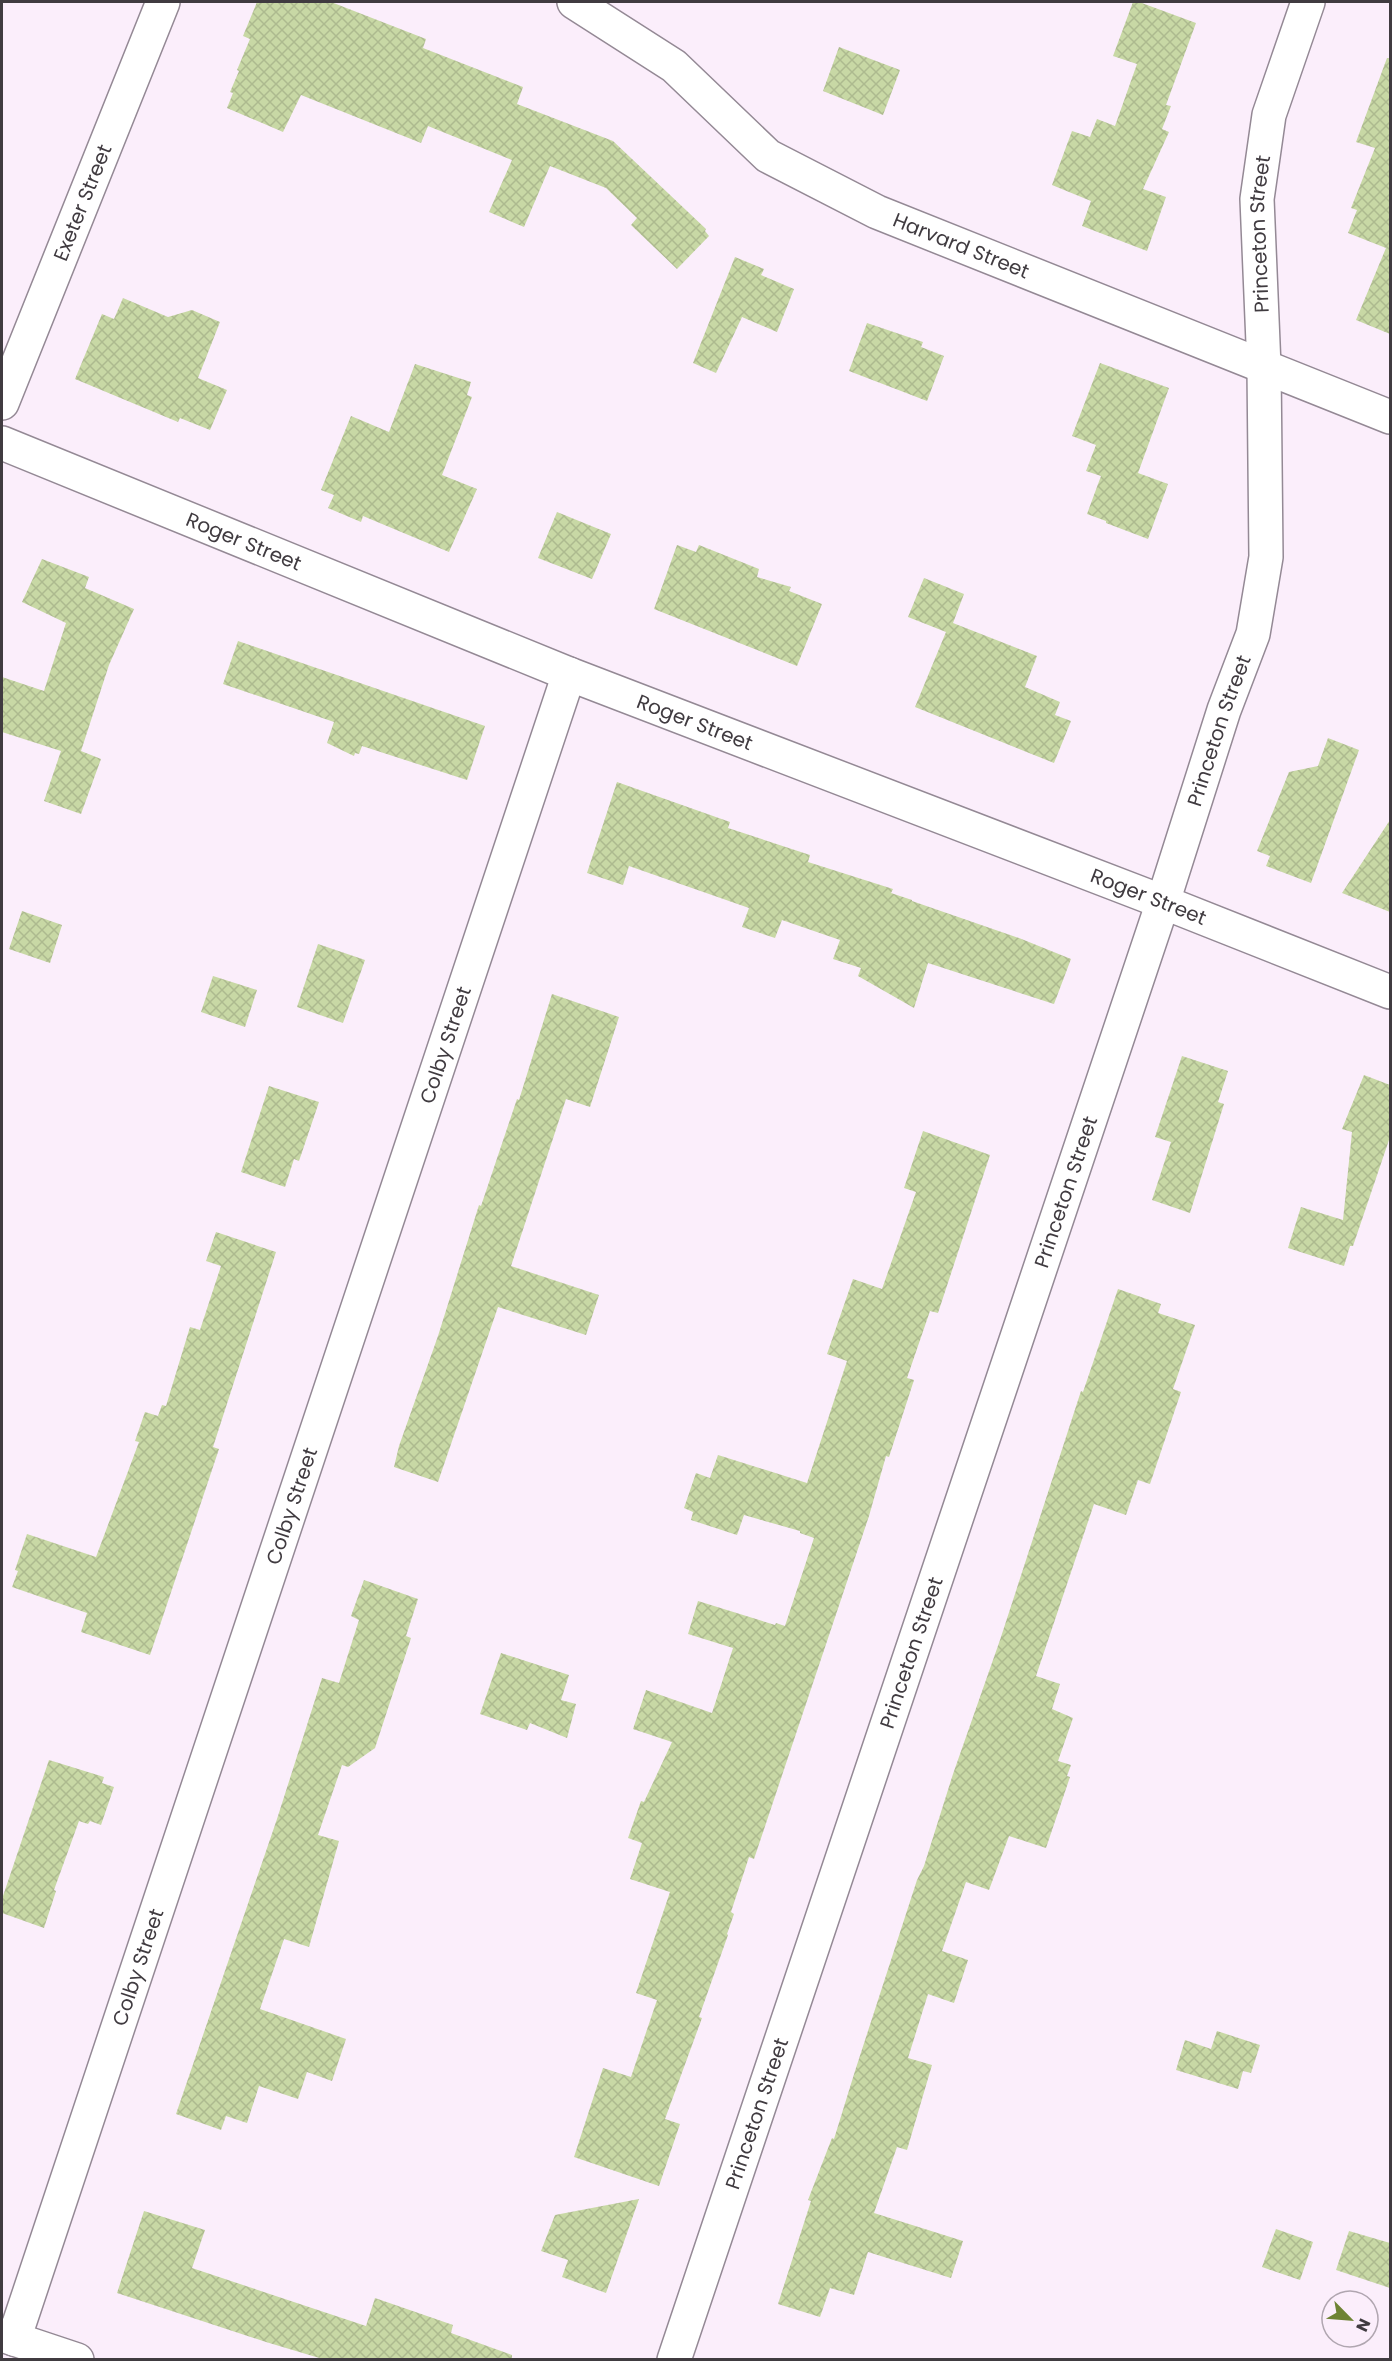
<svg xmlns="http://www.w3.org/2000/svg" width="1392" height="2361" viewBox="0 0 1392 2361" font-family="Poppins,sans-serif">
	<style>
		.building { fill: url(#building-cross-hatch) }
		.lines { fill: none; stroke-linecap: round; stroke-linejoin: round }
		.minor-casing { stroke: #948995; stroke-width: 36 }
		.minor { stroke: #fff; stroke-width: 33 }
		.labels { text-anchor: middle; stroke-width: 4.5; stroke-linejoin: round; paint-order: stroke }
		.street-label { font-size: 20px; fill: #403b40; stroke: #fbeefb }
	</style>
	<defs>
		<pattern id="building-cross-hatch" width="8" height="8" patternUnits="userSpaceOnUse" patternTransform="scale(1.5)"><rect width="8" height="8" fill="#c8d8a5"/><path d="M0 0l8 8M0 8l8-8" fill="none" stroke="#adba8f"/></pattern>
	</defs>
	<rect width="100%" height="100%" fill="#fbeefb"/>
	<path class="building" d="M257,2H331L426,39L423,48L523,87L517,104L613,141L706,229L705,231L709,236L677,269L631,225L637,218L606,188L550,166L524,227L489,212L512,160L428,126L421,143L301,95L283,132L227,108L233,93L230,92L239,71L237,70L250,39L243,36Z
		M1133,2H1139L1196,23L1166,105L1171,106L1162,129L1169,132L1143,189L1166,197L1147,251L1082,226L1091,201L1052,185L1072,131L1090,137L1097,119L1115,126L1137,64L1113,56Z
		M839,47L900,70L883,115L823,91Z
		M1387,58H1390V334L1356,320L1386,248L1348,233L1357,210L1351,208L1375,148L1356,142Z
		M735,257L764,269L761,275L794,289L777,332L742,317L716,373L693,363Z
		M123,298L168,317L192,310L220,322L198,378L227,390L210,430L180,418L178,422L75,379L102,314L114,319Z
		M867,323L923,342L921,347L944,356L927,401L849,371Z
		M1100,363L1169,388L1138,473L1168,484L1148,539L1106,523V521L1087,514L1101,476L1086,471L1096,445L1072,436Z
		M415,364L471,382L467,395L472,397L442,475L477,489L449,552L363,516L361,522L328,508L334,495L321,490L351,416L389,432Z
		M557,512L611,534L592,579L538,558Z
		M677,545L696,552L699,545L759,569L757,577L791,587L789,591L822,604L797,666L654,609Z
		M42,559L89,577L85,588L134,609L109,665L81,751L101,759L81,814L44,801L61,751L2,732V677L44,691L66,623L22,602Z
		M924,578L964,594L953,623L1037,656L1025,687L1060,702L1055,715L1071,721L1054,763L915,707L946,632L908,617Z
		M238,641L485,726L467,780L362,746L359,754L355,753L354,756L327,743L334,722L223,684Z
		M1328,738L1359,750L1311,883L1266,866L1270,856L1257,851L1289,772L1318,766Z
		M617,782L730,822L728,828L810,855L808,862L893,889L891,893L912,900V901L1019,938L1071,959L1054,1004L928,963L914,1008L858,976L861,968L833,959L840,940L782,920L775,938L742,927L749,908L629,866L623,885L587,873Z
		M1390,820V912L1342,893Z
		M22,911L62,925L50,963L9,949Z
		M318,944L365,960L343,1023L297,1007Z
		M213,976L257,990L245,1027L201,1012Z
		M552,994L619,1017L590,1107L566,1099L511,1266L599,1295L586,1335L498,1307L438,1482L394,1467L399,1446L438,1336L479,1205L481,1206L517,1099L519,1100Z
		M1182,1056L1228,1071L1218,1102L1224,1104L1190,1213L1152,1200L1171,1142L1155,1137Z
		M1364,1075L1390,1085V1137L1353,1246H1350L1344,1266L1288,1248L1301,1207L1343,1220L1352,1132L1342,1129Z
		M269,1086L319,1102L299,1161L294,1159L285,1187L241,1172Z
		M923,1131L990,1155L938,1313L930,1311L907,1378L914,1380L889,1457L886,1456L869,1516L754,1859L749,1857L731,1912L734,1914L727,1934L728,1935L699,2017L702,2018L665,2119L680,2124L659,2186L574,2157L603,2068L631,2077L657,2000L636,1993L670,1892L630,1879L642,1843L628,1838L641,1801L644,1802L672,1742L633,1729L646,1690L712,1713L733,1648L688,1634L698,1601L775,1625L776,1623L785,1626L814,1538L800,1533V1531L744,1515L737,1535L691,1520L693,1512L684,1508L696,1473L710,1478L718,1455L807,1483L847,1361L827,1354L853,1279L882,1289L916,1192L904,1188Z
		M216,1232L276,1252L213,1447L219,1449L150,1655L81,1632L87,1613L12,1587L18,1571L15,1570L27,1534L96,1557L139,1442L135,1441L145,1412L158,1416L162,1405L166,1406L190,1327L200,1330L221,1266L206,1261Z
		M1118,1289L1161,1304L1158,1313L1195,1325L1173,1389L1181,1392L1150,1484L1138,1480L1126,1515L1094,1504L1036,1676L1060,1684L1052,1709L1073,1718L1058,1761L1071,1765L1067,1776L1070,1777L1046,1848L1009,1836L989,1890L966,1882L942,1951L968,1960L954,2003L928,1994L908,2058L932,2065L907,2150L897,2147L874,2213L963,2241L951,2278L868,2252L854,2295L830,2288L820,2317L778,2304L811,2201L808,2200L832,2138L834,2139L855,2071L917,1880L924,1866L953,1774L1000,1640L1081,1391L1083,1392Z
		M364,1580L418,1599L406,1636L411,1638L375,1748L348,1767L342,1765L318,1835L339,1841L309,1947L284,1939L260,2009L346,2039L332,2081L307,2072L298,2099L259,2086L247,2123L226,2116L221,2130L176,2114L277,1819L322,1678L339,1683L359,1620L351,1616Z
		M501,1653L569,1675L561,1700L576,1704L567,1738L530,1723L527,1730L480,1714Z
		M49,1760L104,1777L102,1783L114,1787L101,1825L90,1821L88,1824L79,1821L54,1890L56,1891L44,1928L2,1913V1899Z
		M1217,2031L1260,2045L1251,2073L1243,2071L1238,2089L1176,2070L1185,2040L1211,2049Z
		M639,2199L606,2293L562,2277L568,2260L541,2251L555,2215Z
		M144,2211L205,2230L192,2268L366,2326L375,2298L453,2325L451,2333L512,2355V2360H326L266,2342L117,2293Z
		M1276,2229L1313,2242L1300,2280L1262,2267Z
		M1349,2231L1390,2243V2288L1336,2270Z"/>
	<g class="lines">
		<g class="minor-casing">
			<g id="minor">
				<path id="s1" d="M574,2L674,66L768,156L877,212L1390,417"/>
				<path id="s2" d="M2,403L163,2"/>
				<path id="s3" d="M2,443L569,674L1163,902L1390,992"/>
				<path d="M2,2335L77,2360"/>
				<path id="s4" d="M14,2339L569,674"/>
				<path id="s5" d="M674,2360L1163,902L1224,710L1253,634L1266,557L1264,367L1257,199L1269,115L1308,2"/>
			</g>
		</g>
		<use href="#minor" class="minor"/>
	</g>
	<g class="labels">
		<g class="street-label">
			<text dy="7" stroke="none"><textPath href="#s2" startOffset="216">Exeter Street</textPath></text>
			<text dy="7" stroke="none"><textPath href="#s5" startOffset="2222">Princeton Street</textPath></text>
			<text dy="7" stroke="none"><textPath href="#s1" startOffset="462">Harvard Street</textPath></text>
			<text dy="7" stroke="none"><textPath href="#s3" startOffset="261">Roger Street</textPath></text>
			<text dy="7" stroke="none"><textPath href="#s3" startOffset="747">Roger Street</textPath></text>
			<text dy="7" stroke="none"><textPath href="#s5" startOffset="1718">Princeton Street</textPath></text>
			<text dy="7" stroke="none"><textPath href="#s3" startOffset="1233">Roger Street</textPath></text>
			<text dy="7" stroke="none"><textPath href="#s4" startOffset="1364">Colby Street</textPath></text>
			<text dy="7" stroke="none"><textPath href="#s5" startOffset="1232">Princeton Street</textPath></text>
			<text dy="7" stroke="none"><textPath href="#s4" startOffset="878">Colby Street</textPath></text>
			<text dy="7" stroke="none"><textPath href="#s5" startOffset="746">Princeton Street</textPath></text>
			<text dy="7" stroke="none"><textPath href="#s4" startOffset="392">Colby Street</textPath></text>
			<text dy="7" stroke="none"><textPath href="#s5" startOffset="260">Princeton Street</textPath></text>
		</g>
	</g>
	<rect width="1392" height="2361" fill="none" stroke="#403b40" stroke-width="6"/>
	<g transform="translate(1350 2319) rotate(115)"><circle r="28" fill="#fbeefb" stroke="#b0a6b0" stroke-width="1.5"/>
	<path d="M0-4.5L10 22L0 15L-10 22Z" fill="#6e8334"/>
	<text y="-9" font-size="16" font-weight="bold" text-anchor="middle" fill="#403b40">N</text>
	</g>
</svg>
